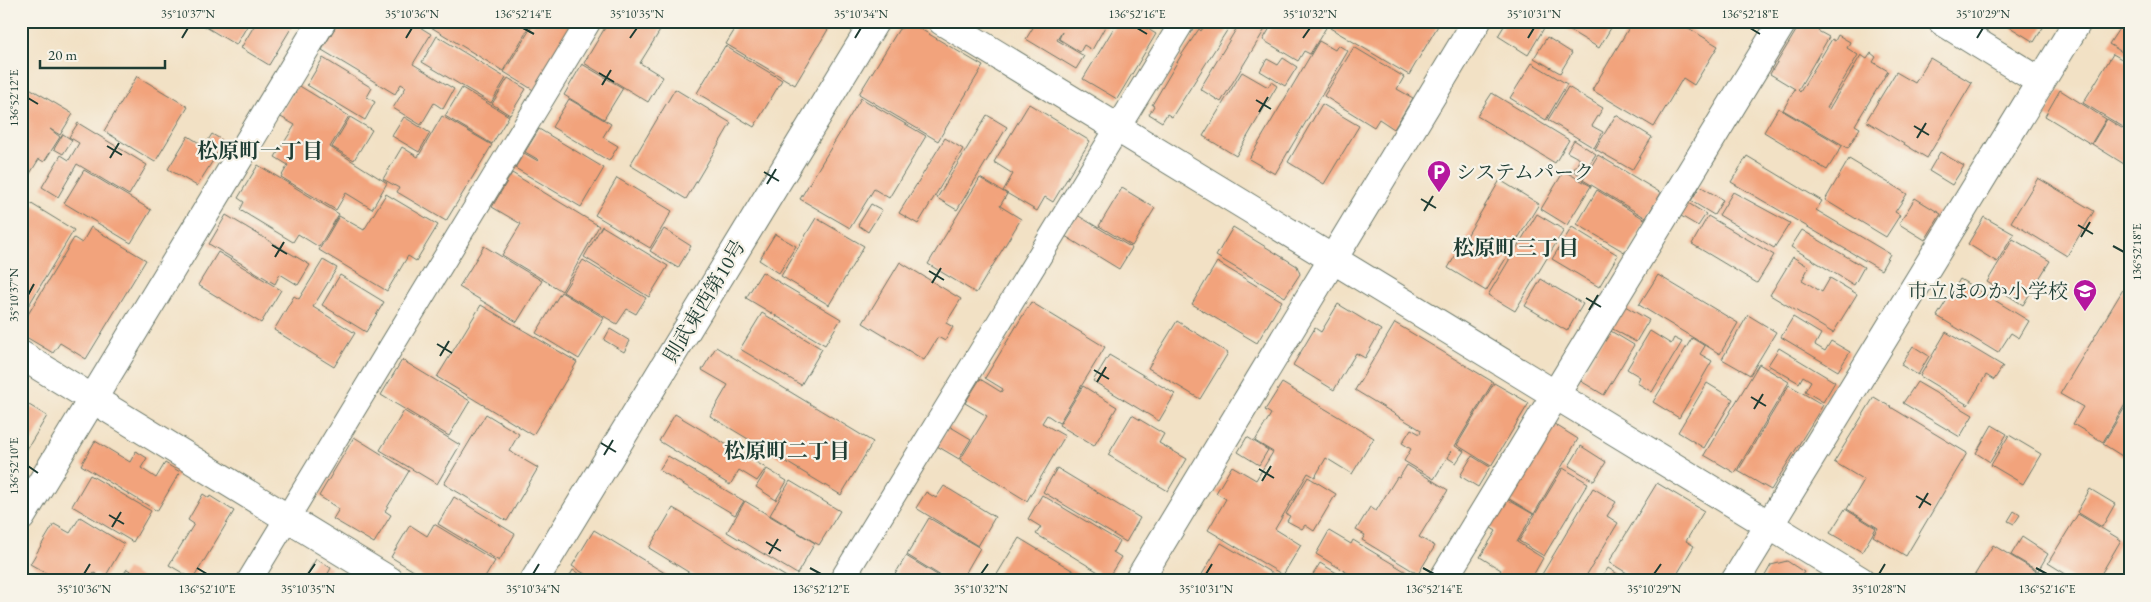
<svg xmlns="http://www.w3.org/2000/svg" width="2151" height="602" viewBox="0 0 2151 602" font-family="'EB Garamond','Noto Serif JP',serif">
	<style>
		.building { fill: #f2a37b }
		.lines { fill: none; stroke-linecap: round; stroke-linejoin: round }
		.lane-casing { stroke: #697667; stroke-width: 26 }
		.street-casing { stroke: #697667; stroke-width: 30 }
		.secondary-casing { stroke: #697667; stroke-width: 30 }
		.lane { stroke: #fff; stroke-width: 24 }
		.street { stroke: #fff; stroke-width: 28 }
		.secondary { stroke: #fff; stroke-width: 28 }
		.ticks { fill: none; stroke: #1f3d34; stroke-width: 2 }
		.labels { text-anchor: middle; stroke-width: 4.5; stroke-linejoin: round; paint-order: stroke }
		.poi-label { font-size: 20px; fill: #1f3d34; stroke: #f7f3e8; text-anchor: start }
		.street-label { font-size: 20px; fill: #1f3d34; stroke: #f7f3e8 }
		.neighbourhood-label { font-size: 21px; font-weight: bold; fill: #1f3d34; stroke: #f7f3e8 }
		.neatline { fill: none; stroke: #1f3d34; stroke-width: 2 }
		.ticks-label { font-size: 12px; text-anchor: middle; fill: #1f3d34 }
	</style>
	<rect width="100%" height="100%" fill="#f7f3e8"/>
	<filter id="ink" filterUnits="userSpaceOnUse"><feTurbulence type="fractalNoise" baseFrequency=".02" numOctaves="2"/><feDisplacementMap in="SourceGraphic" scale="10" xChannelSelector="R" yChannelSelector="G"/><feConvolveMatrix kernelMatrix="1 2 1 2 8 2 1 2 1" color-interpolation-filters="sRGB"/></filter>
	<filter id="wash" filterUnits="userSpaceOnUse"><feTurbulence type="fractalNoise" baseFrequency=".0096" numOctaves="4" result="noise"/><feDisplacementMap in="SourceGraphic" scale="20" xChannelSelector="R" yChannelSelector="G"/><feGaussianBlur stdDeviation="1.12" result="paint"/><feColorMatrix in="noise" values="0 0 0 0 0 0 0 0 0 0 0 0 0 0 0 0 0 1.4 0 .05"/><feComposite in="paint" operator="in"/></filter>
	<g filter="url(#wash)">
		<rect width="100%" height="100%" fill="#f2e1c5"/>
		<g id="blocks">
			<path class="building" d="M196,21H245L249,23L236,45Z
				M257,21H287L293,25L269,65L241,48Z
				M339,21H410L431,34L413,64L454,89L443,109L434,103L421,125L393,108L406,87L401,84L395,94L322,50Z
				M421,21H533L503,71Z
				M535,21H562L573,28L535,91L504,72Z
				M609,21H666L640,63L663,77L648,102L584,63Z
				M740,21H833L795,85L726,44Z
				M1037,21H1100L1106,25L1092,50L1084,45L1080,52L1059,39L1062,32L1057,40L1084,56L1076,69L1026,39Z
				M1118,21H1135L1156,34L1117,99L1083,79Z
				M1207,21H1233L1172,117L1167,114L1162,122L1149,114L1154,106L1152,105L1182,54L1199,29L1201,31Z
				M1241,21H1270L1221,102L1200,89Z
				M1274,21H1319L1327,26L1310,54L1304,51L1298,61L1263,40Z
				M1334,21H1435L1439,24L1409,75L1330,28Z
				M1507,21H1544L1547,23L1528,55L1498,36Z
				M1558,21H1612L1614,23L1599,48L1557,23Z
				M1633,21H1677L1718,46L1694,85L1683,78L1654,127L1592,90Z
				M1802,21L1807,24L1809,21H1818L1822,24L1818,31L1829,37L1798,90L1800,92L1832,39L1835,41L1838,35L1850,42L1847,48L1858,55L1827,108L1829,109L1861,55L1867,59L1871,53L1876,57L1873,62L1888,71L1855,125L1860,128L1848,148L1783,110L1795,89L1770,74Z
				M2000,21H2047L2034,42Z
				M2124,21H2130V57L2109,44Z
				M912,24L983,66L938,141L859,94L899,29Z
				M437,36L506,78L491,103L422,62Z
				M1547,37L1572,53L1560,73L1534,58Z
				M1319,41L1335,50L1338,45L1348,51L1275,174L1249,159Z
				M725,46L782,80L754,127L697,93Z
				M1354,47L1404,77L1397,89L1413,98L1394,129L1379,119L1374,127L1324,96Z
				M2113,54L2130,64V131L2083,103Z
				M323,58L372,88L367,97L375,102L365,120L307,85Z
				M1283,58L1297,67L1285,86L1260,71L1267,59L1278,65Z
				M1930,58L1972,83L1927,158L1866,121L1896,72L1915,83Z
				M1532,63L1567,84L1546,120L1510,98Z
				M582,64L623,88L604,119L564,95Z
				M1242,72L1268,87L1271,82L1277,86L1236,156L1203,136Z
				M137,76L188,107L155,162L104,131Z
				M508,78L526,89L510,115L492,104Z
				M21,83L73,114L60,135L50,129L60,137L44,162L39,159L26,180L21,177Z
				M298,85L349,116L330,147L387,183L372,209L346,193L336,210L281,177L288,165L275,157L295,125L279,116Z
				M1568,87L1603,108L1592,126L1603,132L1594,148L1548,120Z
				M462,88L509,116L492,144L445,116Z
				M675,89L731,123L686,199L630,165Z
				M2060,90L2106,119L2091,144L2045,116Z
				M1492,93L1569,140L1555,163L1477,116Z
				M861,98L926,136L889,198L874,189L850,228L800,199Z
				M569,99L611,124L603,137L618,146L609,161L552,127Z
				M1029,104L1090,141L1053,202L1045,197L1037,211L1003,191L1013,174L994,162Z
				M1322,104L1359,126L1324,184L1288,162Z
				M1778,108L1842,146L1827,170L1764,132Z
				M987,115L1007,127L957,210L937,198Z
				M1616,115L1652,137L1632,170L1595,149Z
				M442,116L492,145L446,221L397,192L399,188L383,179L402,147L418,157Z
				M350,117L372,130L354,160L332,147Z
				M404,117L430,133L419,152L392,136Z
				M2107,119L2130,133V155L2124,164L2092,144Z
				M78,123L147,165L129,195L77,164L58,197L42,187L61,155L69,160L79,143L69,137Z
				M539,129L604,168L581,207L515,168L524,153L538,161L539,160L525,152Z
				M63,134L72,140L63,154L54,149Z
				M212,134L222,140L215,152L205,145Z
				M188,136L217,154L197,186L168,169Z
				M945,138L963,149L918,224L899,213Z
				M1574,140L1596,154L1582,176L1573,171L1580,159L1567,152Z
				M1940,152L1964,166L1952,185L1929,171Z
				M1598,155L1661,193L1646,218L1583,180Z
				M1747,156L1822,201L1816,210L1890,254L1881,270L1731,182Z
				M1849,159L1907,194L1895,212L1900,215L1886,237L1825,200Z
				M258,165L339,214L319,247L298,234L293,242L240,210L244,202L238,198Z
				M84,170L151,210L131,243L64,203Z
				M1564,171L1591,186L1567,225L1541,209Z
				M512,173L599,226L562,291L502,255L521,224L492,207Z
				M617,178L672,211L650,248L595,215Z
				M980,178L1007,194L1000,206L1021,219L976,293L928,264Z
				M2038,178L2094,211L2067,256L2011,222Z
				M1500,180L1539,204L1486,291L1448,268Z
				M1700,186L1723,200L1714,215L1691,201Z
				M1122,188L1155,208L1132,246L1099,226Z
				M1597,190L1646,220L1626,253L1577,224Z
				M1733,192L1790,223L1774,248L1719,215Z
				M386,194L438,225L416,261L408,256L387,291L319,250L339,216L364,230Z
				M1915,198L1941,214L1925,240L1899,224Z
				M25,200L74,230L21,318V206Z
				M1688,203L1706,214L1698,226L1681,216Z
				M871,204L882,210L868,232L858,225Z
				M1537,214L1564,230L1515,311L1488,295Z
				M226,215L310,265L298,285L280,274L275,284L209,244Z
				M1077,215L1132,248L1119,269L1065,236Z
				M1708,216L1774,255L1757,283L1692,244Z
				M1984,217L2014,234L1997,262L1968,244Z
				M816,218L864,246L829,305L781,276Z
				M602,226L668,266L649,297L584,257Z
				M91,227L146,260L86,359L60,343L53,353L21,334V326L74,238L82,243Z
				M1233,227L1297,266L1300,274L1285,297L1216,256Z
				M1572,227L1618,255L1599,287L1552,259Z
				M664,229L691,246L678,268L650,251Z
				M1802,230L1864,267L1854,285L1791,247Z
				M775,234L796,246L779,273L759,260Z
				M2013,239L2050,261L2023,305L1987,282Z
				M484,246L542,281L517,322L459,287Z
				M218,252L281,290L261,323L198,285Z
				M1793,257L1809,267L1802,280L1822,292L1830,278L1857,294L1833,333L1770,295Z
				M323,260L337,268L313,307L355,333L334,367L274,330L294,296L299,299Z
				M583,260L646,298L636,314L627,309L617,324L563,292Z
				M900,262L961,299L946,323L953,327L945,341L938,337L924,360L863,323Z
				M1217,262L1282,301L1257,343L1192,304Z
				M762,272L841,319L825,345L746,298Z
				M340,275L384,302L366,332L322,305Z
				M1658,275L1738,323L1720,354L1639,305Z
				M2130,278V396L2103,442L2073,424L2083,407L2060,394Z
				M1541,279L1583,304L1567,331L1525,306Z
				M1960,279L2029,321L2019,338L2011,333L1998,353L1937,316Z
				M561,292L604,318L579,359L536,333Z
				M1031,302L1105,347L1059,423L1047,415L1042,423L1065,436L1027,501L960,460L987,416L965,403L980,379L1001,392L1003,389L985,378Z
				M1338,304L1381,330L1365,358L1356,353L1334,390L1293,365L1315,328L1321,332Z
				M481,305L577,362L533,435L437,377Z
				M1625,306L1649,320L1636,342L1611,328Z
				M762,313L822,349L801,385L740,349Z
				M1748,315L1776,332L1750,375L1722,359Z
				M1793,317L1821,334L1815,345L1825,351L1831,341L1850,352L1838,371L1781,337Z
				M1177,321L1228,353L1200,399L1148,368Z
				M1395,323L1493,382L1455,446L1464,451L1456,463L1448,458L1451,451L1434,479L1404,461L1411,449L1402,443L1411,429L1420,434L1421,430L1355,390Z
				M610,329L630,341L624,352L604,340Z
				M1609,330L1634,345L1604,395L1579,380Z
				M1650,331L1671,344L1674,338L1682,342L1652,392L1637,383L1640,377L1627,369Z
				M1946,332L2003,366L1994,380L1986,375L1968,405L1920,376Z
				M1692,338L1705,346L1700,354L1712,361L1679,418L1653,402Z
				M1913,346L1929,356L1918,375L1901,365Z
				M716,347L873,442L841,495L710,416L728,385L702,370Z
				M1779,348L1835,382L1823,402L1805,391L1811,381L1803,376L1799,383L1768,365Z
				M1109,355L1175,394L1159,421L1093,381Z
				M402,360L470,401L449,436L381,395Z
				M1759,364L1789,382L1735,473L1704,455Z
				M1917,382L1973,415L1960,437L1903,403Z
				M1282,383L1374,438L1352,474L1326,458L1315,477L1308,473L1275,529L1301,545L1283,575L1208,530L1226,499L1216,493L1232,466L1256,480L1273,452L1255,441L1271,414L1265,410Z
				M1494,383L1529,403L1491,466L1457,445Z
				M1707,383L1733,399L1704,448L1678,432Z
				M1789,385L1823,405L1771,490L1738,471Z
				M1083,386L1117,407L1094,446L1059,425Z
				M1874,397L1967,453L1906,556L1873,536L1878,528L1847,509L1864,480L1834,462Z
				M2130,399V461L2103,444Z
				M21,400L47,416L21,459Z
				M404,411L460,445L437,484L380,450Z
				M486,414L519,434L509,451L538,468L507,521L444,484Z
				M675,414L766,468L757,481L739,470L730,485L659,441Z
				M1132,415L1164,434L1159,443L1187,459L1168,491L1108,455Z
				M1551,422L1578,439L1534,514L1506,497Z
				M1992,425L2007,434L1990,462L1976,453Z
				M949,426L971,439L959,459L937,446Z
				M2009,435L2041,454L2023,484L1991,465Z
				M354,437L409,471L385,511L391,515L374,543L333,519L339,509L319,496Z
				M1247,437L1268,450L1259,465L1238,452Z
				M95,441L130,462L136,451L147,458L141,468L156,478L165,463L180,472L157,511L81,465Z
				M1581,446L1606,462L1594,481L1569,466Z
				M668,456L744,501L735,515L659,470Z
				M1472,456L1490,467L1478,487L1460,476Z
				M1407,465L1448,490L1419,537L1435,546L1418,574L1362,540L1365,535L1356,530L1370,507L1376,511L1397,477L1399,478Z
				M1057,468L1140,518L1126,542L1043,492Z
				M1563,468L1588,483L1544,556L1519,541Z
				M767,469L787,481L776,500L756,487Z
				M90,475L151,511L133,542L72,506Z
				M1308,477L1336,494L1314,531L1305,525L1302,529L1287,521L1290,516L1286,514Z
				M790,481L840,511L819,545L770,515Z
				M1657,483L1704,511L1686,541L1694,546L1673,581H1640L1609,562Z
				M944,486L995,517L978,546L916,508L926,492L936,498Z
				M1593,488L1616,502L1607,516L1618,523L1583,581H1538Z
				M2090,489L2115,504L2102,527L2077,512Z
				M203,494L209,498L210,496L234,511L193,579L169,565L194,524L188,520Z
				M1042,495L1119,541L1113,552L1121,557L1108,578L1036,534L1041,527L1028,519Z
				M454,497L515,534L499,561L438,524Z
				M1505,498L1533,514L1517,542L1543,558L1530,581H1494L1501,570L1480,557L1496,531L1488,526Z
				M745,501L815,543L797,574L727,532Z
				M673,508L793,581H703L649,548Z
				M1845,509L1876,528L1862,552L1830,533Z
				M2014,511L2020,515L2014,524L2008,521Z
				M2078,514L2121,540L2097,581H2077L2048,563Z
				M80,517L124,544L104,579L94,573L89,581H42L46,573L30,564L54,524L70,533Z
				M929,518L980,548L961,581H949L907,555Z
				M434,524L495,561L483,581H430L391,557L410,525L427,536Z
				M594,530L678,581H596L572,566Z
				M1329,531L1351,544L1353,540L1408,573L1404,581L1389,579L1387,581H1361L1316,554Z
				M2022,537L2048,554L2038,571L2011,555Z
				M1019,538L1080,575L1077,581H993Z
				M1221,543L1282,579L1281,581H1210L1201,576Z
				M1993,545L2036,571L2030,581H1971Z
				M906,556L947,581H891Z
				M316,559L331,568L324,581H303Z
				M1787,561L1804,572L1798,581H1762L1771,565Z
				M1320,563L1350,581H1309Z
				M1608,568L1629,581H1605L1601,579Z
				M127,569L147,581H119Z
				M573,570L590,581H567Z"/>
		</g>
	</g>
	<g filter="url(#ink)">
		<use href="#blocks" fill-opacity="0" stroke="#697667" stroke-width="1"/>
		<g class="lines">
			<g class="lane-casing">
				<path id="lane" d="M249,581L589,21
					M841,581L1183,21"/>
			</g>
			<g class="street-casing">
				<path id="street" d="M942,21L1861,581
					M1942,21L2041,82
					M21,355L390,581
					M21,517L322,21
					M1138,581L1477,21
					M1442,581L1783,21
					M1735,581L2078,21"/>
			</g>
			<g class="secondary-casing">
				<path id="secondary" d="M534,581L875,21"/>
			</g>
			<use href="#lane" class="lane"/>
			<use href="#street" class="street"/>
			<use href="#secondary" class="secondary"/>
		</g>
	</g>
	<path class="ticks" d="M523,28L534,34M1137,28L1147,34M1750,28L1760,34M182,38L188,28M406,38L412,28M630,38L637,28M855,38L861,28M1303,38L1310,28M1528,38L1534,28M1977,38L1983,28M599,73L614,82M602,85L611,70M28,98L38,104M1256,100L1271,109M1259,112L1268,97M1914,126L1929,135M1917,138L1926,123M107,146L122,155M110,158L119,143M764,172L779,181M767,184L776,169M1421,199L1436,208M1424,211L1433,196M2078,225L2093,234M2081,237L2090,222M272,245L287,254M2113,246L2124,252M275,257L284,242M929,271L944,280M932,283L941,268M28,295L34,284M1586,298L1601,307M1589,310L1598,295M437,344L452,353M440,356L449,341M1094,370L1109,379M1097,382L1106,367M1751,397L1766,406M1754,409L1763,394M601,443L616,452M604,455L613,440M28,466L38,473M1259,469L1274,478M1262,481L1271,466M1916,496L1931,505M1919,508L1928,493M109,515L124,524M112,527L121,512M766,542L781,551M769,554L778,539M197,568L207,574M810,568L821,574M1423,568L1434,574M2036,568L2047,574M84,574L90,564M308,574L315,564M533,574L539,564M981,574L988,564M1206,574L1212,564M1654,574L1661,564M1879,574L1885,564"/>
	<defs>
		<g id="parking-pin" transform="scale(1.25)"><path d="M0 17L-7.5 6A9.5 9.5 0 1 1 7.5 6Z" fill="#b5179e" stroke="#f7f3e8"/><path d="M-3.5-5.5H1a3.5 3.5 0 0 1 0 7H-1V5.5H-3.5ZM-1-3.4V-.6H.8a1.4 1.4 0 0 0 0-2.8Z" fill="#fff"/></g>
		<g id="school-pin" transform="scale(1.25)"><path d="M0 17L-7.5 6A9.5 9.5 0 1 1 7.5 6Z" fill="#b5179e" stroke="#f7f3e8"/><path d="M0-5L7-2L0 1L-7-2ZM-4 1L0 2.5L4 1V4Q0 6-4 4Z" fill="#fff"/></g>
	</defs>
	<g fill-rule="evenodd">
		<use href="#parking-pin" x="1439" y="172"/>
		<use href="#school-pin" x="2085" y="291"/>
	</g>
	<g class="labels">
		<g class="poi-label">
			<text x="1456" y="179">システムパーク</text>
			<text x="2068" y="298" text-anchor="end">市立ほのか小学校</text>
		</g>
		<g class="street-label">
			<text transform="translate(704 301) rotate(-59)" y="7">則武東西第10号</text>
		</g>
		<g class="neighbourhood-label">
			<text x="260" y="158">松原町一丁目</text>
			<text x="1516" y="255">松原町三丁目</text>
			<text x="787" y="458">松原町二丁目</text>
		</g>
	</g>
	<rect width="2151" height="602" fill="none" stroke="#f7f3e8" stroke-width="55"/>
	<path d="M40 60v8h125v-8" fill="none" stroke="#1f3d34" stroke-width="2.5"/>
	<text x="48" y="60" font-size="15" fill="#1f3d34" stroke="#f7f3e8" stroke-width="4" paint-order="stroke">20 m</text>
	<rect x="28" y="28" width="2096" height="546" class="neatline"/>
	<g class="ticks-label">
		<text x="188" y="18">35°10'37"N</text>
		<text x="412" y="18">35°10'36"N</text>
		<text x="523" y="18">136°52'14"E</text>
		<text x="637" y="18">35°10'35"N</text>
		<text x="861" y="18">35°10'34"N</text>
		<text x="1137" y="18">136°52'16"E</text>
		<text x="1310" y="18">35°10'32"N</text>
		<text x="1534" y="18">35°10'31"N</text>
		<text x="1750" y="18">136°52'18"E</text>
		<text x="1983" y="18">35°10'29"N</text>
		<text transform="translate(14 98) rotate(-90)" y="4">136°52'12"E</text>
		<text transform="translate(2137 252) rotate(-90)" y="4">136°52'18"E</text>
		<text transform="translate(14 295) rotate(-90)" y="4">35°10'37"N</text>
		<text transform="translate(14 466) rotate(-90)" y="4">136°52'10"E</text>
		<text x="84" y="593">35°10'36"N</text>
		<text x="207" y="593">136°52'10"E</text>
		<text x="308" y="593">35°10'35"N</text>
		<text x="533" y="593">35°10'34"N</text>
		<text x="821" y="593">136°52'12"E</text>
		<text x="981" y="593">35°10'32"N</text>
		<text x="1206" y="593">35°10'31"N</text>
		<text x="1434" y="593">136°52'14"E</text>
		<text x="1654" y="593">35°10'29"N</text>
		<text x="1879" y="593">35°10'28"N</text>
		<text x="2047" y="593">136°52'16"E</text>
	</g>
</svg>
